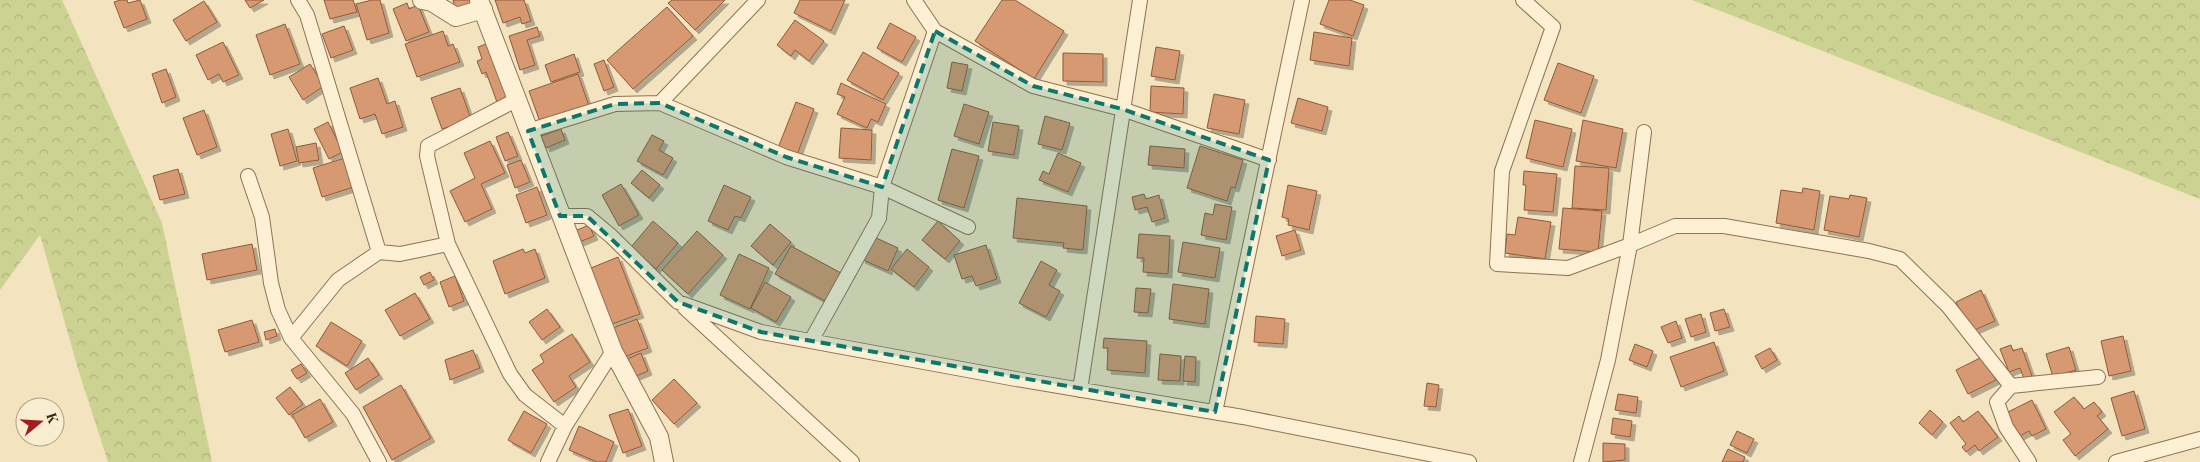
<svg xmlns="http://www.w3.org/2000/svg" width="2200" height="462" viewBox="0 0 2200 462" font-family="'Playfair Display',serif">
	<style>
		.forest { fill: url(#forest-crowns) }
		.building { fill: #d69971; stroke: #905938; filter: url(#shadow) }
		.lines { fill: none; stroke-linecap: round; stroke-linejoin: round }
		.minor-casing { stroke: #8e7255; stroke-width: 16 }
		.tertiary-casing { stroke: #8e7255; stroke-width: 20 }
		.minor { stroke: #fdf0d4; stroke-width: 14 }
		.tertiary { stroke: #fdf0d4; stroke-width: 18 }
		.marked { fill: #0f766e; fill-opacity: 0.2; stroke: #0f766e; stroke-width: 4; stroke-dasharray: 10 6; stroke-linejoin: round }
	</style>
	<defs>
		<pattern id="forest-crowns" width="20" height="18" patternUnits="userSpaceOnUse" patternTransform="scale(1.25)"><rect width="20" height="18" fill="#ccd292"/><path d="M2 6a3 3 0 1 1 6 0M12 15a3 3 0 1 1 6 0" fill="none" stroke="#b0b47d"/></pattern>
		<filter id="shadow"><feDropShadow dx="4" dy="4" stdDeviation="0" flood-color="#0004"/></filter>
	</defs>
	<rect width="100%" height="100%" fill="#f3e3bf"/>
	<path class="forest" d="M0,0H62L63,2L162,223L212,462H108L78,369L40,235L0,290Z
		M1692,0H2200V199L1749,22Z"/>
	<path class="building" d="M120,0H127L128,3L140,0L147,19L124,28L114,2Z
		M245,0H264L250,8Z
		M324,0H353L357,12L330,19Z
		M372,0H380L389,33L367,40L356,4Z
		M453,0H478L479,2L456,10Z
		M495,0H524L531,21L522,24L520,17L503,23Z
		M672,0H725L695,30L668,3Z
		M800,0H845L831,31L794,13Z
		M1002,0H1015L1064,31L1034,79L975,41Z
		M1329,0H1350L1364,5L1353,36L1320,24Z
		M204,1L217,22L186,41L173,20Z
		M407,3L409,9L418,5L429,32L406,41L393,9Z
		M667,7L693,36L633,89L607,60Z
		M795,20L824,41L809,61L795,50L791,56L777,45Z
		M890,23L916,37L902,62L877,48Z
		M285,24L300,64L270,75L256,35Z
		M344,26L353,50L331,58L322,34Z
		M537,27L540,36L527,40L535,65L520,70L509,36Z
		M443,31L448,46L453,44L460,62L417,77L405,44Z
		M1314,32L1352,38L1349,66L1310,60Z
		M223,42L239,75L223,82L219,74L208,80L196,55Z
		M491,42L512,100L498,105L486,72L482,74L477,61L482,59L478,47Z
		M1156,47L1180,51L1175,80L1151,76Z
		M863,52L899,73L883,100L847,80Z
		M1063,53L1103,54V82L1063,81Z
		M574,54L580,72L551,82L545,65Z
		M604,60L614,87L604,91L594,64Z
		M952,62L968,65L962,91L947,88Z
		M1558,63L1594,76L1581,113L1544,100Z
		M310,64L324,86L303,100L289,77Z
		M166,69L176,97L162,103L152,74Z
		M578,74L589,106L540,122L529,91Z
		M378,78L387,104L395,101L403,127L382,134L375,114L360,119L350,88Z
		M841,83L886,104L878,122L871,119L867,128L837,114L845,97L837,94Z
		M1151,86L1184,88L1183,114L1150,112Z
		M460,88L471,119L442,129L431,98Z
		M1214,94L1245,100L1239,134L1207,128Z
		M1298,98L1328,107L1322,131L1291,123Z
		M796,102L814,109L797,155L778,148Z
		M964,104L989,112L979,144L954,136Z
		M204,110L217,147L197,155L183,118Z
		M1045,116L1070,123L1062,150L1038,144Z
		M1535,120L1572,129L1563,167L1526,158Z
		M1583,120L1623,129L1616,168L1576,161Z
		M328,122L343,152L329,159L314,129Z
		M993,122L1019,126L1014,155L988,151Z
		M841,128L872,130L871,160L839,158Z
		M288,129L297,161L280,166L271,134Z
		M561,129L565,140L546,148L541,136Z
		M508,132L518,156L505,161L496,137Z
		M652,135L664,141L659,150L673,158L663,175L637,161Z
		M490,141L505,173L481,184L492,209L465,222L450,191L475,178L464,153Z
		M316,143L319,160L299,163L296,147Z
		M1150,146L1185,149L1184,168L1148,165Z
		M1200,146L1243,160L1235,188L1231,187L1227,201L1187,188Z
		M952,149L979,156L964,208L938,200Z
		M1058,153L1081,163L1068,192L1039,180L1043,171L1049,174Z
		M345,158L354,187L322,197L313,168Z
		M521,160L530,182L515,188L507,165Z
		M1575,166L1609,168L1606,210L1572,208Z
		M178,169L185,194L160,200L153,176Z
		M642,170L660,185L649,198L631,183Z
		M1524,171L1557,174L1553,212L1524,210L1526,185H1523Z
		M621,184L639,215L619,226L602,195Z
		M724,185L751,197L741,218L735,216L728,230L708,221Z
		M1288,185L1317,191L1309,230L1288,225L1289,219L1282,217Z
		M537,187L547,215L526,223L516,195Z
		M1803,188L1820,191L1814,230L1776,223L1781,190L1802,193Z
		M1144,194L1146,199L1159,195L1165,218L1152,222L1147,207L1135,210L1132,197Z
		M1850,195L1867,198L1859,237L1824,230L1830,196L1849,199Z
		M1017,198L1087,206L1083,250L1063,248L1064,243L1013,238Z
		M1215,204L1232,207L1226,240L1201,235L1205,213L1213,215Z
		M1563,208L1602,211L1598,252L1559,249Z
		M1518,217L1551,222L1545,259L1505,253L1507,234L1515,235Z
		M653,221L678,243L656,269L631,247Z
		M938,221L960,241L945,259L922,240Z
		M770,224L791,242L773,265L751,246Z
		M589,225L594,236L575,244L570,233Z
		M1295,230L1301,250L1282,256L1276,236Z
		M697,231L723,255L688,294L662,270Z
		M1139,234L1170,236L1168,274L1143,272L1144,258H1137Z
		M872,236L898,248L888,271L861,259Z
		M1183,242L1220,248L1215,278L1178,272Z
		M252,244L257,270L207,280L202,254Z
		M986,245L997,279L976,286L972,276L962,279L954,255Z
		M791,246L841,273L825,301L775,274Z
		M523,249L525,253L535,249L545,278L505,294L493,261Z
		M907,249L929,267L914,287L891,269Z
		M739,254L769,268L750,309L720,295Z
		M618,257L640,314L612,324L591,268Z
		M1041,261L1057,270L1049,285L1060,291L1046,317L1019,303Z
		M430,272L434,280L424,285L420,277Z
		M455,276L464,301L449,307L440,282Z
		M765,282L791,297L776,322L751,308Z
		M1173,284L1209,289L1205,324L1169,319Z
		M1136,288L1151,289L1148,313L1134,312Z
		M1981,290L1995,321L1970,332L1956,302Z
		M415,293L430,319L400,336L385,310Z
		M547,309L560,327L542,340L529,322Z
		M1724,309L1730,327L1715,331L1710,313Z
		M1701,314L1706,332L1691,337L1685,319Z
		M1256,316L1285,319L1283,344L1254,342Z
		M637,319L648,348L621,358L610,329Z
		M252,320L259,342L225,352L218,330Z
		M1676,321L1682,338L1668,343L1661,327Z
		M331,322L362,341L347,366L316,346Z
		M275,329L277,336L266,340L264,332Z
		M572,334L590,362L569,376L576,387L554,402L532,370L544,362L540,355Z
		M2123,336L2131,371L2109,376L2101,341Z
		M1104,338L1147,341L1145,373L1107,370L1108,348H1103Z
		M1714,342L1724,371L1681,387L1670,357Z
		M1635,344L1653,351L1647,367L1629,360Z
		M2011,345L2013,351L2022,348L2032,376L2024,379L2020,368L2009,372L2000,349Z
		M2069,347L2076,370L2053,377L2046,354Z
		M1770,348L1777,360L1762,369L1755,356Z
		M473,350L480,368L450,380L445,360Z
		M641,353L648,371L634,377L627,359Z
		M1160,354L1181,356L1180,381L1158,380Z
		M1185,356L1196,357L1195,382L1183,381Z
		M1984,356L1996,380L1968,394L1956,370Z
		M368,358L379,375L356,390L345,373Z
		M301,364L307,373L297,379L291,370Z
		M674,379L697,403L674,424L652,400Z
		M1427,383L1439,385L1436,407L1424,406Z
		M401,385L431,438L392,460L363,407Z
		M290,387L303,404L289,415L276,398Z
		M2134,391L2145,429L2122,436L2111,398Z
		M1618,394L1638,397L1636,413L1615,410Z
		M2074,397L2084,409L2094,402L2102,412L2097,416L2108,429L2075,456L2063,440L2071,434L2054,412Z
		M320,399L333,422L305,438L292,415Z
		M2032,400L2046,429L2032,436L2029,431L2018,437L2006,413Z
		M628,409L642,446L623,453L609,415Z
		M1930,410L1943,422L1932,435L1919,423Z
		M524,411L547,424L531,453L508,440Z
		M1978,411L1998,437L1979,451L1975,445L1966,452L1962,447L1966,444L1950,423L1959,416L1963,422Z
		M1613,418L1632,421L1630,437L1611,434Z
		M579,426L614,442L606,462H597L569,450Z
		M1737,431L1754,439L1747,453L1730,445Z
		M1603,443L1625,444V460L1603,462Z
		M1728,449L1745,457L1743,462H1722Z"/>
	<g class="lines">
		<g class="minor-casing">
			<path id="minor" d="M298,0L307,15L379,252
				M1523,0L1553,27L1502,171L1497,264L1568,268L1630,245L1644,132
				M935,31L1033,86L1122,109L1269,160
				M516,100L428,146L427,156L448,244L510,374L525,395L565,426
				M660,103L786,157L882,187L968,227
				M528,131L615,104L660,103L758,0
				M248,176L262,217L271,283L278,310L291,338L338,280L379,252L400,254L448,244
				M560,216H587L611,236L678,302L761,332L1016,379L1243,417L1469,462
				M684,307L852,462
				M291,338L353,414L379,462
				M811,341L879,218L882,187L935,31L914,0
				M2011,386L2098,377
				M1080,390L1140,0
				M1215,412L1302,0
				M548,462L565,426L613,351
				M1581,462L1608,360L1630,245L1675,226H1724L1869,251L1900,259L1948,306L2011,386L1997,402L2006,427L2029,462
				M2116,462L2200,439"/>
		</g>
		<g class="tertiary-casing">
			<path id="tertiary" d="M422,0L432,2L456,17L483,9
				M479,0L613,351L659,437L664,462"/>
		</g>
		<use href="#minor" class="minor"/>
		<use href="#tertiary" class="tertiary"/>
	</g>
	<path class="marked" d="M935,31L1033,86L1122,109L1269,160L1215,412L761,332L678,302L587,216H560L528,131L615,104L660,103L786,157L882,187Z"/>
	<g transform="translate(40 422) rotate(72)"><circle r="24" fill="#f9edd0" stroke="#ad9f88"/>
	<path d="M0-4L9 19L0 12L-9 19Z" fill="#a41e21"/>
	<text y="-8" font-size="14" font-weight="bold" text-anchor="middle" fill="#3c2b1b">K</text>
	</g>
</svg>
